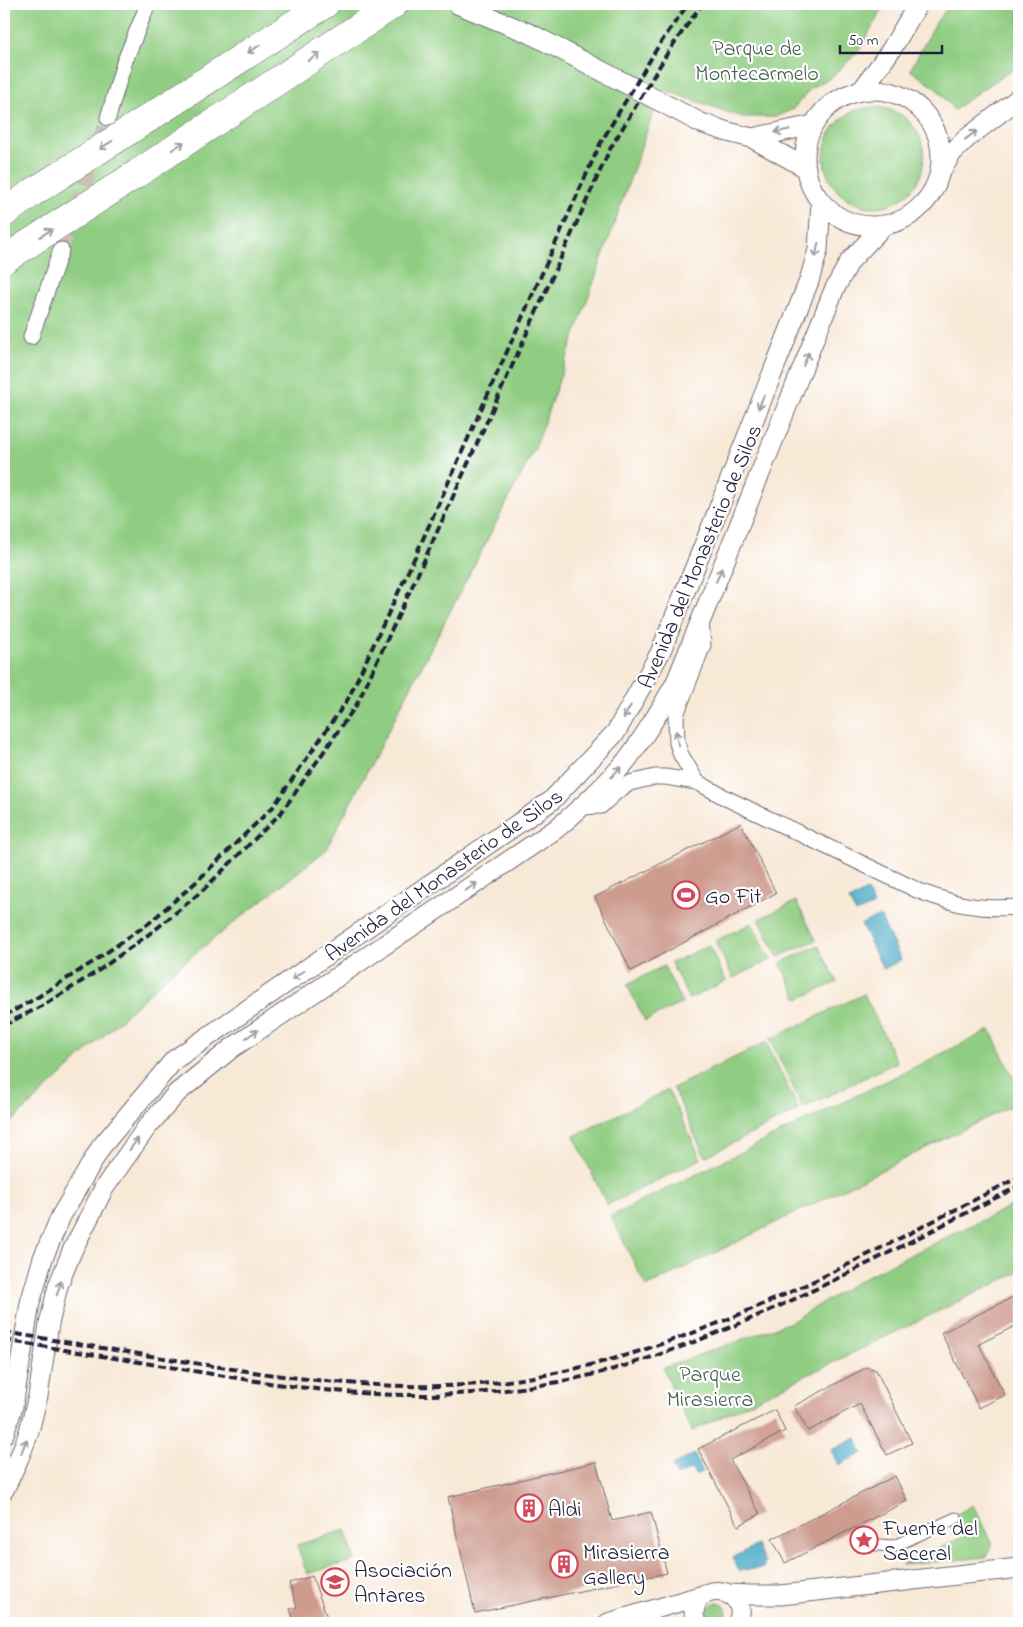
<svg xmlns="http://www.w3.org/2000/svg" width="1023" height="1627" viewBox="0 0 1023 1627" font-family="'Indie Flower',sans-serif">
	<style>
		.green { fill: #90cd82; stroke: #59785e }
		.water { fill: #44a9c4; stroke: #336680 }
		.building { fill: #ce9c8f }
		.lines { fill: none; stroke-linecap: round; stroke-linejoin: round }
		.minor-tunnel { stroke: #cdc0b7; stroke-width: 15; stroke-dasharray: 15 8; stroke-linecap: butt }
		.pedestrian-casing { stroke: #6d6771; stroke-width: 13 }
		.minor-casing { stroke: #6d6771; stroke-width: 17 }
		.tertiary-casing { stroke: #6d6771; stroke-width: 21 }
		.motorway-casing { stroke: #6d6771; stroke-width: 29 }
		.pedestrian { stroke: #fff; stroke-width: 11 }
		.minor { stroke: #fff; stroke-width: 15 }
		.tertiary { stroke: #fff; stroke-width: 19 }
		.motorway { stroke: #fff; stroke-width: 28 }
		.rail { stroke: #22223b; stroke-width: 4; stroke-dasharray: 8 4; stroke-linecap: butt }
		.motorway-bridge-casing { stroke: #6d6771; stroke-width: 29; stroke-linecap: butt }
		.motorway-bridge { stroke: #fff; stroke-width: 28 }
		.oneway { stroke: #9c9ca7 }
		.labels { text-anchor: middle; stroke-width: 4.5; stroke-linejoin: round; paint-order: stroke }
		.park-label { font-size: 22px; fill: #485e54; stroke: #fff }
		.street-label { font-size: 22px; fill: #22223b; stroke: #fff }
		.poi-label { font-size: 22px; fill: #22223b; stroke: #fff; text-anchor: start }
	</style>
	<rect width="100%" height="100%" fill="#fff"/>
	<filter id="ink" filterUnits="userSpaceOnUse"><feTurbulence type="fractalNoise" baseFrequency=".02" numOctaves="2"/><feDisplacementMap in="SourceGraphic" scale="10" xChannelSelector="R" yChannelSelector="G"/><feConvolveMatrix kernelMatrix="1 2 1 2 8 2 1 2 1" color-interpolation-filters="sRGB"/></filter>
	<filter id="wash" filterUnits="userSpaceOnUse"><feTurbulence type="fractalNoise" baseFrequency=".0096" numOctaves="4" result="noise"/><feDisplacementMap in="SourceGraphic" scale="20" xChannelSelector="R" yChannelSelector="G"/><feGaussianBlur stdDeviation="1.12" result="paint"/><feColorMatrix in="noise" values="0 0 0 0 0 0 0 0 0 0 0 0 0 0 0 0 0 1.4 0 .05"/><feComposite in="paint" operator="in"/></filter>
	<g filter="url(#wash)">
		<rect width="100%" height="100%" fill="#f8e8d6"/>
		<path class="green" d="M4,4H885L858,52L830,78L811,88L793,109L775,117H742L664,90L660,94L535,448L326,850L174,970L4,1129Z
			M951,4H1019V66L981,90L954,110L937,89L910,70L937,21Z
			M824 157a50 50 0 1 1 100 0a50 50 0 1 1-100 0Z
			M796,901L816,940L778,957L759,919Z
			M752,923L771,960L733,978L715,941Z
			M709,945L726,981L689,999L671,963Z
			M818,945L837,982L798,999L780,963Z
			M664,966L682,1003L645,1021L627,984Z
			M864,994L897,1062L803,1108L770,1039Z
			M990,1030L1019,1089V1102L646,1287L611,1216Z
			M766,1042L799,1110L705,1157L673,1088Z
			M668,1090L701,1159L607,1205L574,1136Z
			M1019,1202V1272L692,1431L663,1368L791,1322L869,1275Z
			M973,1505L992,1544L987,1557L902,1565L965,1536L955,1515Z
			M345,1530L355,1560L307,1574L297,1545Z
			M707 1613a10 10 0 1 1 20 0a10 10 0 1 1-20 0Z"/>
		<path class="water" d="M867,891L874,905L856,913L849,900Z
			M880,916L901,960L883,969L861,924Z
			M856,1438L863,1453L838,1465L831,1450Z
			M694,1454L703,1472L695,1475L691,1469L677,1476L672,1466Z
			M757,1545L765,1563L763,1568L739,1571L732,1558Z"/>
		<g id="blocks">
			<path class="building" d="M741,823L776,893L631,971L595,897Z
				M1019,1294V1324L979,1344L1005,1395L979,1408L941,1333Z
				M867,1367L876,1370L912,1443L887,1455L860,1404L808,1431L794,1406Z
				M775,1410L785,1431L730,1460L760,1514L738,1526L698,1449Z
				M596,1462L612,1521L651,1512L667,1573L475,1613L448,1497Z
				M895,1476L907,1501L785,1563L772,1539Z
				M312,1576L329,1623H295L290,1609L297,1607L289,1583Z"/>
		</g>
	</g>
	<g filter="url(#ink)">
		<use href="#blocks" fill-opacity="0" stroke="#6d6771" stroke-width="1"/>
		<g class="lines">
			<path class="minor-tunnel" d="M61,250L108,118"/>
			<g class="pedestrian-casing">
				<path id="pedestrian" d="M864,1544L894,1546L956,1518"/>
			</g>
			<g class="minor-casing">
				<path id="minor" d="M108,118L124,63L148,4
					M31,337L61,250
					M697,782L681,755L677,743L676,715L703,645L701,621
					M582,807L601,806L616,792L630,783L655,777H665L697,782L726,798L919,891C956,905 979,910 1019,907"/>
			</g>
			<g class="tertiary-casing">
				<path id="tertiary" d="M457,4L531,34L701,123L728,132L752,138L806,168
					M862,90L891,50L918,4
					M805 158a68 68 0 1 1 136 0a68 68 0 1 1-136 0Z
					M752,138L813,125
					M941,171L952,153L966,139L1019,98
					M4,1434L13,1406L30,1303L43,1258L61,1216L101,1147L174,1060L551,801L616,732L660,653L708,535L809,281L818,250L821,202
					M4,1490L19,1458L28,1435L38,1396L49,1324L58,1286L72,1251L104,1188L147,1127L177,1093L232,1048L556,829C581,808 605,786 626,761C645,736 661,709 676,682L834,290L850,261L884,225
					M728,1594L749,1595H781L1019,1568
					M608,1623L703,1595
					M696,1623C682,1580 753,1582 738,1623"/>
			</g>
			<g class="motorway-casing">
				<path id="motorway" d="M147,119L325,4
					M138,173L394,4
					M4,213L32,193"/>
			</g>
			<use href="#pedestrian" class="pedestrian"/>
			<use href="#minor" class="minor"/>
			<use href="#tertiary" class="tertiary"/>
			<use href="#motorway" class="motorway"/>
			<path class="rail" d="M4,1016L38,997L93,962L149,923L195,883L273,807L348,699L414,559L600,144L659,45L688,4
				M4,1025L44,1005L98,971L156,929L202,891L281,813L357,704L423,563L610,149L668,52L702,4
				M4,1332C65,1342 127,1352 188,1362C288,1378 390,1393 491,1383C682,1362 851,1262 1019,1177
				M4,1340C65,1350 127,1360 188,1370C260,1382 332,1394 405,1395C477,1396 552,1387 621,1367C760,1325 890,1251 1019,1186"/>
			<g class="motorway-bridge-casing">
				<path id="motorway-bridge" d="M32,193L147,119
					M5,259L138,173"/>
			</g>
			<use href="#motorway-bridge" class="motorway-bridge"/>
		</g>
		<defs><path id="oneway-shaft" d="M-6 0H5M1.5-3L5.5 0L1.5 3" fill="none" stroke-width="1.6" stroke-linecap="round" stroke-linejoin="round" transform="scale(1.25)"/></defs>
		<g class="oneway">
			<use href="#oneway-shaft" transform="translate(254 49) rotate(147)"/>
			<use href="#oneway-shaft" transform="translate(314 57) rotate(-34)"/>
			<use href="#oneway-shaft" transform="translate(782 131) rotate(169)"/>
			<use href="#oneway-shaft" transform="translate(971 135) rotate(-38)"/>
			<use href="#oneway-shaft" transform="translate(106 145) rotate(147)"/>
			<use href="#oneway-shaft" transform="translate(178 146) rotate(-34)"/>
			<use href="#oneway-shaft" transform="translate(46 233) rotate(-33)"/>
			<use href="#oneway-shaft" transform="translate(817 250) rotate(100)"/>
			<use href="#oneway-shaft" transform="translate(806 359) rotate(-68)"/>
			<use href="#oneway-shaft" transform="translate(761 402) rotate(112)"/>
			<use href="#oneway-shaft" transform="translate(719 575) rotate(-68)"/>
			<use href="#oneway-shaft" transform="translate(627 712) rotate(119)"/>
			<use href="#oneway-shaft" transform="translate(677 738) rotate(-99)"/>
			<use href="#oneway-shaft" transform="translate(616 772) rotate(-48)"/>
			<use href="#oneway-shaft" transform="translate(471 887) rotate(-34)"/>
			<use href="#oneway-shaft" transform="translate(298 975) rotate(146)"/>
			<use href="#oneway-shaft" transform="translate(252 1034) rotate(-34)"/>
			<use href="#oneway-shaft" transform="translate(134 1144) rotate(-54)"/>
			<use href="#oneway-shaft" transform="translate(59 1288) rotate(-73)"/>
			<use href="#oneway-shaft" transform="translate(24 1446) rotate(-69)"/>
		</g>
	</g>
	<defs>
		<g id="stadium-ring" transform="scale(1.4375)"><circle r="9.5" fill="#fff" stroke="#d1495b" stroke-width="1.5"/><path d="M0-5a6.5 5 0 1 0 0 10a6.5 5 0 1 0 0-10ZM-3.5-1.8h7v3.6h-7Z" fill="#d1495b"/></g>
		<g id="building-ring" transform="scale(1.4375)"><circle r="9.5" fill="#fff" stroke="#d1495b" stroke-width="1.5"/><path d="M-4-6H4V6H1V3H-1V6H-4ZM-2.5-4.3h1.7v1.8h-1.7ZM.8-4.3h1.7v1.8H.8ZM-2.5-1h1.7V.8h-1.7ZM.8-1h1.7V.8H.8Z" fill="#d1495b"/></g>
		<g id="sight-ring" transform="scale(1.4375)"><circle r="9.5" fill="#fff" stroke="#d1495b" stroke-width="1.5"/><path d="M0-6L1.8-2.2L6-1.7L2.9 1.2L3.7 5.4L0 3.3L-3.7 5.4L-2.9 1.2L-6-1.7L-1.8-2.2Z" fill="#d1495b"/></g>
		<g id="school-ring" transform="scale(1.4375)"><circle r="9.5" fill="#fff" stroke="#d1495b" stroke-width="1.5"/><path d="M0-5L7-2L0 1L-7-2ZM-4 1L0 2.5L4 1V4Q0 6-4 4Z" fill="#d1495b"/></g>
	</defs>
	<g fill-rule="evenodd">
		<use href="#stadium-ring" x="686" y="895"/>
		<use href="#building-ring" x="529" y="1508"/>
		<use href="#sight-ring" x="864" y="1540"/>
		<use href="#building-ring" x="564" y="1564"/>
		<use href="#school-ring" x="335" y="1582"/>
	</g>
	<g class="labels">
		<g class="park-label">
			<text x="757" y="55">Parque de<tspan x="757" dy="25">Montecarmelo</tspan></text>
			<text x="710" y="1381">Parque<tspan x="710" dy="25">Mirasierra</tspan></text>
		</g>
		<g class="street-label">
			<text transform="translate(699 556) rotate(-67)" y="8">Avenida del Monasterio de Silos</text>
			<text transform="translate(443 874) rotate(-35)" y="8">Avenida del Monasterio de Silos</text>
		</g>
		<g class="poi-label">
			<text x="705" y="903">Go Fit</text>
			<text x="548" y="1516">Aldi</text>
			<text x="883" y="1535">Fuente del<tspan x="883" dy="25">Saceral</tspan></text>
			<text x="583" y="1559">Mirasierra<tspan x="583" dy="25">Gallery</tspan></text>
			<text x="354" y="1577">Asociación<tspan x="354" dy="25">Antares</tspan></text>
		</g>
	</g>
	<rect width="1023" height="1627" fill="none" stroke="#fff" stroke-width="20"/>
	<path d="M840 45v8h102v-8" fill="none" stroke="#22223b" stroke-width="2.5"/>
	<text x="848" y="45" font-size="15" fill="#22223b" stroke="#ffffff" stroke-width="4" paint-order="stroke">50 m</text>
</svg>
